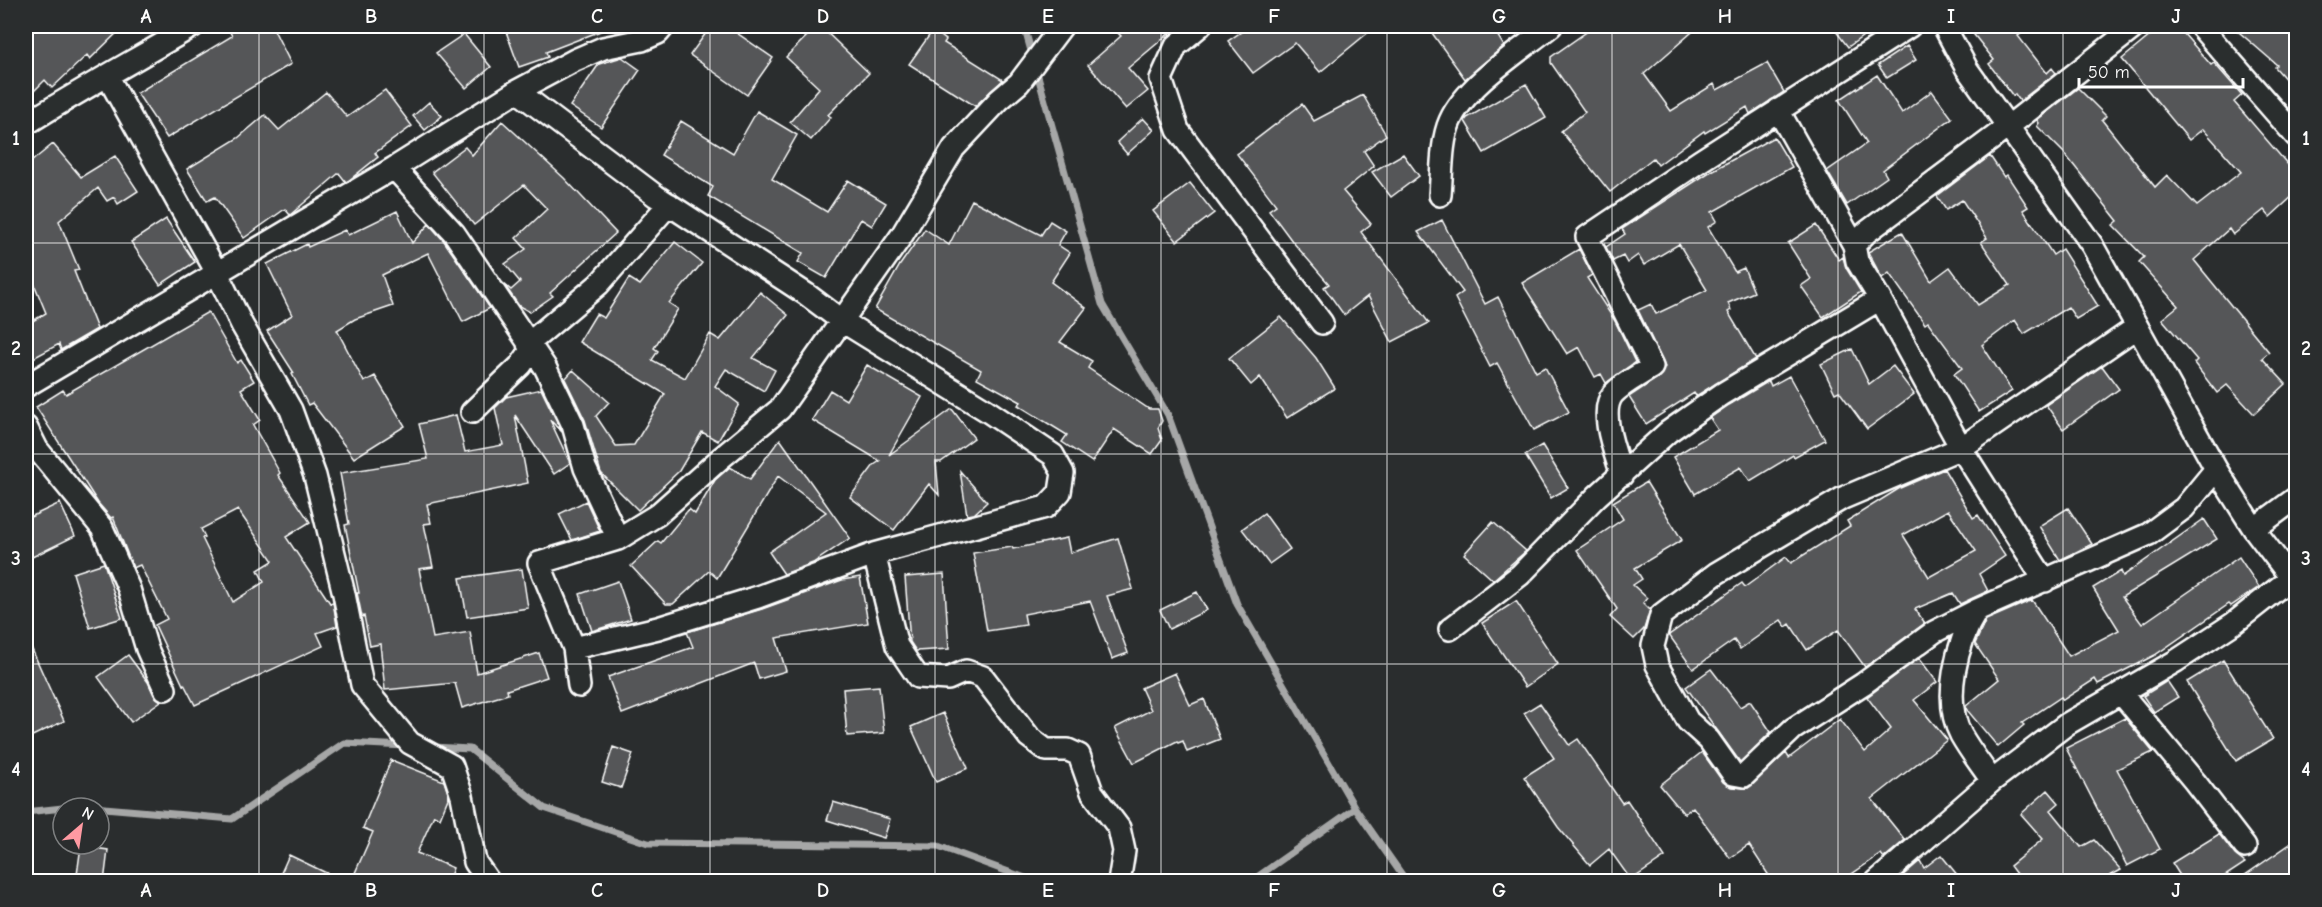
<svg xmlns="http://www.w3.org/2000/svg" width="2322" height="907" viewBox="0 0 2322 907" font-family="'Comic Neue',sans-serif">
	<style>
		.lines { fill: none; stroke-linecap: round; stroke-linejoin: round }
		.stream { stroke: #a6a7a7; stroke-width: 7 }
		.building { fill: #555758; stroke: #fff; stroke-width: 1.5; fill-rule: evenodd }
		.minor-casing { stroke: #fff; stroke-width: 26 }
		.minor { stroke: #2a2d2e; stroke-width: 21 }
		.grid { fill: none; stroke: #fff; stroke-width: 1.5; stroke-opacity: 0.55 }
		.neatline { fill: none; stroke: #fff; stroke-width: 2 }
		.grid-label { font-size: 20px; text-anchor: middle; font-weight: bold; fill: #fff }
	</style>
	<rect width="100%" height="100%" fill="#2a2d2e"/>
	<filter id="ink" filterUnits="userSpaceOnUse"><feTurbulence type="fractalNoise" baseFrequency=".0167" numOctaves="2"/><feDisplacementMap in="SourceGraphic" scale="12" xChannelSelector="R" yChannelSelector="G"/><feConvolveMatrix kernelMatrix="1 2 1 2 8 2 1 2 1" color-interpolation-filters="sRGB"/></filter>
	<g filter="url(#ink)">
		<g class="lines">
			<path class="stream" d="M1024,26L1033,58
				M1036,69L1102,304L1168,415L1237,604L1355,808L1407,882
				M433,747L470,749L544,808L648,843L938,846L1036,882
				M26,812L81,806L232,819L344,743L406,746
				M1250,882L1355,808"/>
		</g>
		<path class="building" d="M26,26H124L90,59L87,55L52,88L45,80L26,99Z
			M227,26H272L291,64L167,138L137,93L232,36Z
			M504,26H611V27L546,52L548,57L519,67Z
			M711,26H743L737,33L773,58L747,95L690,55Z
			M817,26H820L869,73L828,115L831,117L811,140L790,122L819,88L786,57Z
			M1111,26H1178L1128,68L1148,91L1126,109L1088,65L1121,36Z
			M1250,26H1376L1320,72L1295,43L1253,73L1228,41Z
			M1427,26H1492L1504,46L1465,79Z
			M1595,26H1699L1644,74L1671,111L1714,84L1717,90L1767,63L1784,92L1750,114L1747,107L1705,133L1704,131L1658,165L1653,158L1610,192L1561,131L1585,112L1551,63V57Z
			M1832,26H1877L1848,47Z
			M1967,26H2032L2018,36L2047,73L2052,68L2056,73L2020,101L2015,94L2013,96L1989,64L1994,60Z
			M2162,26H2177L2211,65L2214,63L2242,95L2234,102L2296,174V193L2270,217L2264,210L2233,235L2229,229L2194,260L2269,352L2262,358L2286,384L2254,414L2227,385L2217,393L2194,363L2197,360L2162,319L2178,306L2139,262L2144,257L2113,225L2118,221L2064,153L2037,126L2039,123L2037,120L2078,88L2106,116L2102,120L2155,187L2167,175L2197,206L2241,172L2203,129L2189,140L2122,59Z
			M2232,26H2296V91L2275,67L2277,65Z
			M933,30L946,40L944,43L1003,80L975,106L909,64Z
			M464,34L491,67L466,88L436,53Z
			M1907,46L1916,60L1887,78L1878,65Z
			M622,57L640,70L601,127L570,106L599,64Z
			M1877,75L1902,113L1932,91L1952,118L1883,170L1887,177L1847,205L1827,171L1867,143L1839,100Z
			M1526,84L1546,118L1484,153L1465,121L1467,118Z
			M385,90L412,126L375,153L378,157L348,181L346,182L339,173L290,215L285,209L244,238L215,197L207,201L187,169L238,138L265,115L279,130L326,92L347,117Z
			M1363,95L1386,135L1364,151L1374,166L1343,191L1371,224L1361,232L1429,323L1392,342L1368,296L1344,315L1324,287L1329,284L1292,241L1269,210L1276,205L1237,154L1302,104L1314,121Z
			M429,102L442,116L425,130L413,116Z
			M757,111L797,135L772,179L827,212L848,180L886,203L872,226L861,219L826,278L798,262L803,253L708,196L713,187L661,155L681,121L733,153Z
			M1143,118L1154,130L1127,154L1117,142Z
			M502,121L564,178L616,233L550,293L553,296L530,312L519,306L503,283L511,290L520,282L505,264L526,249L516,238L547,209L524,185L474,225L432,172L465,147L472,155Z
			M1774,137L1792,167L1712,212L1717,221L1708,227L1735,272L1744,268L1754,292L1728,303L1731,310L1728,312L1756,359L1696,396L1694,393L1646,424L1629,397L1659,377L1665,367L1638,310L1651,304L1656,314L1707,290L1679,244L1644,265L1638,255L1627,263L1623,256L1613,261L1606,247L1625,234L1622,229L1708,173Z
			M53,144L81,177L115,156L138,191L118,204L114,197L107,201L98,188L59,221L79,270L74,271L97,329L61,350L59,344L26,362V325L46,313L26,264V166Z
			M1403,154L1419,176L1391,197L1372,172Z
			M1990,156L2004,177L2007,175L2028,207L2023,210L2053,255L2062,249L2098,306L2076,319L2068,307L2024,334L2015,320L1982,345L2012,391L1979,412L1954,374L1962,368L1928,322L1925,324L1889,273L1882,278L1868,252L1902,232L1931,281L1950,267L1978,305L2010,285L1981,242L1987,238L1962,200L1946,210L1937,196Z
			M1190,183L1214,213L1177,241L1153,211Z
			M972,200L1041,235L1050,221L1066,231L1058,245L1070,253L1051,282L1086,308L1060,342L1092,361L1088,368L1149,409H1158L1162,421L1158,428L1162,440L1152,454L1114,429L1092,462L1062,442L1067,435L1018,405L1021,402L977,378L981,370L875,309L900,265L925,229L949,245Z
			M397,211L412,243L429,224L444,241L490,308L463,322L428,253L382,275L393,306L355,319L337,330L364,382L375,376L405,426L354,458L312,403L308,405L292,374L294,373L267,331L292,315L267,264L307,244L308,247L345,230L348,235Z
			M166,219L195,262L160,285L131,242Z
			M1442,220L1485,304L1498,297L1536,372L1545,367L1569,412L1534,430L1497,363L1490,367L1455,298L1463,292L1418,232Z
			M1816,225L1839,260L1843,257L1846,268L1861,292L1823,317L1801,286L1811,279L1788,243Z
			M675,242L702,263L669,303L678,309L654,348L658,351L652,360L685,378L710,334L720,340L760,292L788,315L753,358L775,370L764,391L726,369L715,386L739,404L718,441L702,432L679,471L638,510L601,473L585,420L565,379L573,370L609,402L596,416L616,446L634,445L665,394L579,342L596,314L604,318L629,278L640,285Z
			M1579,249L1592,275L1587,278L1615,321L1635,362L1606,383L1601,374L1595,377L1579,347L1567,354L1522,283Z
			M208,312L237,363L241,360L254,381L241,389L260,420L253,425L280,473L278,475L310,522L286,537L330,603L333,602L337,626L317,633L323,646L195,705L184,684L183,685L155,625L167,619L140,565L133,568L113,517L111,518L98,503L36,407L63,390L66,394ZM238,510L273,561L258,570L264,582L233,602L202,538L205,537L201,529Z
			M1281,317L1316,358L1335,388L1287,418L1260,377L1251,385L1229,358Z
			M1852,349L1869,384L1893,366L1914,394L1867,429L1839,391L1835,393L1821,364Z
			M867,365L922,397L889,455L952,409L974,438L941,462H936L939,495L929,484L894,530L850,497L874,465L880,461L812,420L830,390L846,400Z
			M2102,366L2119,389L2063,429L2046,405Z
			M1789,376L1825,440L1794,457L1793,455L1750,481L1741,467L1695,494L1673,457L1718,430L1710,418L1729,405L1769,381L1771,386Z
			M541,389L561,430L562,432L550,420L570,463L554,474L515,415L528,483L427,504L431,523L424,524L433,567L419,569L433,638L470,632L477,673L539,653L547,677L507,690L508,694L462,708L455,683L385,690L380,644L370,646L364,616L362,617L357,593H359L345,525L349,524L340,473L428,459L419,424L456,415L465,452L503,445L495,408L506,397Z
			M780,439L850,538L813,563L784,574L769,552L826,512L778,476L717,578L709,571L673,604H666L631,566L658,541L661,543L689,509L695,514L715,480L730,467L750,479Z
			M1542,445L1568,488L1551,498L1525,455Z
			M1944,469L1973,518L1978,515L2005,556L1979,574L1988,591L1960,604L1953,593L1915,609L1925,623L1865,667L1838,630L1807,650L1790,624L1786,627L1781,620L1740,649L1734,640L1693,669L1669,635L1742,583L1745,587L1786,557L1791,563L1850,526L1847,521L1900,488ZM1948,510L1976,551L1929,577L1903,535Z
			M960,471L987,502L974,514L967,515Z
			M1646,482L1682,540L1635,568L1642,579L1633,585L1647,598L1643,603L1650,610L1644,629L1634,639L1610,617L1617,609L1577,550L1623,519L1613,502Z
			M586,501L600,531L572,540L559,514Z
			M60,503L75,536L26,560V519Z
			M2068,508L2092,544L2060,560L2039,526Z
			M1264,513L1290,549L1269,564L1242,529Z
			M2204,519L2217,539L2122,597L2142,624L2239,557L2259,587L2231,606L2229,604L2155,655L2098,684L2095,679L2063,700L2061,697L2022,723L2024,725L1998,747L1967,710L1966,706L1999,679L1975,644L1986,620L2032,600L2069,656L2119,630L2093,588L2121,571L2123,576Z
			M1493,522L1526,551L1493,580L1464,554Z
			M1067,538L1070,553L1118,538L1133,589L1107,596L1128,653L1112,659L1090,601L1024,614L1026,625L987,631L973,553L1012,547L1013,549Z
			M104,563L122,618L90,628L73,573Z
			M522,569L528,608L467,617L460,578Z
			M944,574L949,649L916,651L910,642L905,577Z
			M860,577L868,623L776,638L786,671L759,679L754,663L622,714L608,677L693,647L687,632L762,609L842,580Z
			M618,581L631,619L592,631L580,594Z
			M1197,592L1207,610L1169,629L1160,610Z
			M1516,601L1558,664L1525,687L1482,623Z
			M26,636L64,721L26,739Z
			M128,655L148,682L154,695L161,701L131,722L98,677Z
			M1919,658L1937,682L1914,700L1947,740L1872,799L1905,840L1884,858L1881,854L1840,882H1773L1749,845L1730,858L1693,807L1684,814L1660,785L1702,752L1723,782L1731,787L1748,788L1786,753L1789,758L1840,719L1865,752L1891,729L1867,697Z
			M2223,660L2273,739L2236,761L2187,682Z
			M1711,669L1740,707L1750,701L1771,732L1740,762L1686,687Z
			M1175,673L1190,705L1204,699L1220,739L1187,752L1183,741L1178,743L1177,741L1134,763L1115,728L1151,710L1141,688Z
			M2167,681L2178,697L2154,712L2143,696Z
			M879,686L884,733L847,736L843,689Z
			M1540,703L1569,745L1578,739L1622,803L1627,800L1665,857L1631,880L1609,849L1590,865L1558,827L1524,777L1554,758L1524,713Z
			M943,713L968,768L936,782L911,727Z
			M2125,718L2153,752L2117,769L2160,849L2127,866L2066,748Z
			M613,747L633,754L621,788L602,782Z
			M391,760L444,781L449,796L440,818L434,815L417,853L453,868L448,882H351L373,832L363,828Z
			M2048,790L2059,803L2051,810L2081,847L2094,840L2121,870L2099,882H2022L2010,866L2043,839L2021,814Z
			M833,802L890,819L884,838L827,820Z
			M2219,834L2235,855L2245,863L2216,882H2184L2172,863Z
			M2296,840V882H2235Z
			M81,846L108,850L104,882H76Z
			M289,855L345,882H277Z
			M1941,855L1963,882H1903L1900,878L1920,861L1924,868Z"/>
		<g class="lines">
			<g class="minor-casing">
				<path id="minor" d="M1200,26L1176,46L1161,79L1178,130L1322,323
					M1944,26L1967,69L2092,245L2216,469L2254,529L2291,578L2296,589
					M2200,26L2296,136
					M108,77L216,271L242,325L291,410L315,476L344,594L362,685L410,743L452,766L462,796L475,862L489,882
					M517,91L656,196L806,294L842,321L986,410L1053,455L1063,473L1060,492L1046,507L874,554L758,597L658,628L574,648
					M1778,110L1854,245L1857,261L1880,299L1961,448L2045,581
					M26,124C80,90 137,59 193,26
					M394,168L454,233L545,367L573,425L585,468L618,539
					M1440,195C1442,173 1441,141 1450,121C1466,85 1520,51 1551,26
					M1854,245L1867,232L2009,126L2136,26
					M2137,327L1961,448L1843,498L1717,573L1661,615L1653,646L1657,665L1688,721L1709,740L1733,774L1744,776L1793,729L1863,684L1934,632L1977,610L2149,534L2184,508L2216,469
					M528,344L599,284L669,204
					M26,386L394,168L517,91L575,60L603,48L642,40L658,33L664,26
					M472,412L521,365L532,349
					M26,427L37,449L102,528L129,589L147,649L165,689
					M1622,475C1616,455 1598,412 1613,394C1623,383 1640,375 1652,367L1587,237L1700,161L1910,26
					M2254,529L2296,498
					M874,554L897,646L918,677L948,679L966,671L983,677L1029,737L1046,750H1068L1079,755L1092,792L1119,828L1124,851L1119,882
					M1977,610C1957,642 1942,699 1961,735C1970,751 1982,766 1992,781
					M1450,629L1520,575L1597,496L1668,432L1722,394L1880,299
					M579,686L574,648L539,563L618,539L657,515L721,458L780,409L902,235L954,148L999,100L1019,83L1062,26
					M2121,693L2195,782L2245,847
					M1876,882L1992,781L2067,724L2176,661L2234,623L2291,578"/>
			</g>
			<use href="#minor" class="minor"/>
		</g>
	</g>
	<path class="grid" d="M259,26V882M484,26V882M710,26V882M935,26V882M1161,26V882M1387,26V882M1612,26V882M1838,26V882M2063,26V882M26,243H2296M26,454H2296M26,664H2296"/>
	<rect width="2322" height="907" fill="none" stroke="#2a2d2e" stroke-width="66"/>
	<g transform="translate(81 826) rotate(29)"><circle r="28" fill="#2a2d2e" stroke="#7f8182" stroke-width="1.5"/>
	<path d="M0-4.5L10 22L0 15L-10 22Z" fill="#ff9aa2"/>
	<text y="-9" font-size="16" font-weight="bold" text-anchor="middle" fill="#ffffff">N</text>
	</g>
	<path d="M2079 78v9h164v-9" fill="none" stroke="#ffffff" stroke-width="3"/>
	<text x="2088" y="78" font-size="18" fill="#ffffff" stroke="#2a2d2e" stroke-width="4.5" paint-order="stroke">50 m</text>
	<rect x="33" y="33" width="2256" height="841" class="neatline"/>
	<g class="grid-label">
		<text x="146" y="23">A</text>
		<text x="371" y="23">B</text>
		<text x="597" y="23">C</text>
		<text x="823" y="23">D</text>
		<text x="1048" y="23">E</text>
		<text x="1274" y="23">F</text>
		<text x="1499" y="23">G</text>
		<text x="1725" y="23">H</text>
		<text x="1951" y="23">I</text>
		<text x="2176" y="23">J</text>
		<text x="16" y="145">1</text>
		<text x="2306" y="145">1</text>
		<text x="16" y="355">2</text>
		<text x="2306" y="355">2</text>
		<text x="16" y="565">3</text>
		<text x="2306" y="565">3</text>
		<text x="16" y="776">4</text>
		<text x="2306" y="776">4</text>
		<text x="146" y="897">A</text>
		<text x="371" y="897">B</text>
		<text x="597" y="897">C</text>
		<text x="823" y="897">D</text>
		<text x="1048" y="897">E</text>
		<text x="1274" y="897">F</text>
		<text x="1499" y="897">G</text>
		<text x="1725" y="897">H</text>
		<text x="1951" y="897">I</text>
		<text x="2176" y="897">J</text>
	</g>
</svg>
